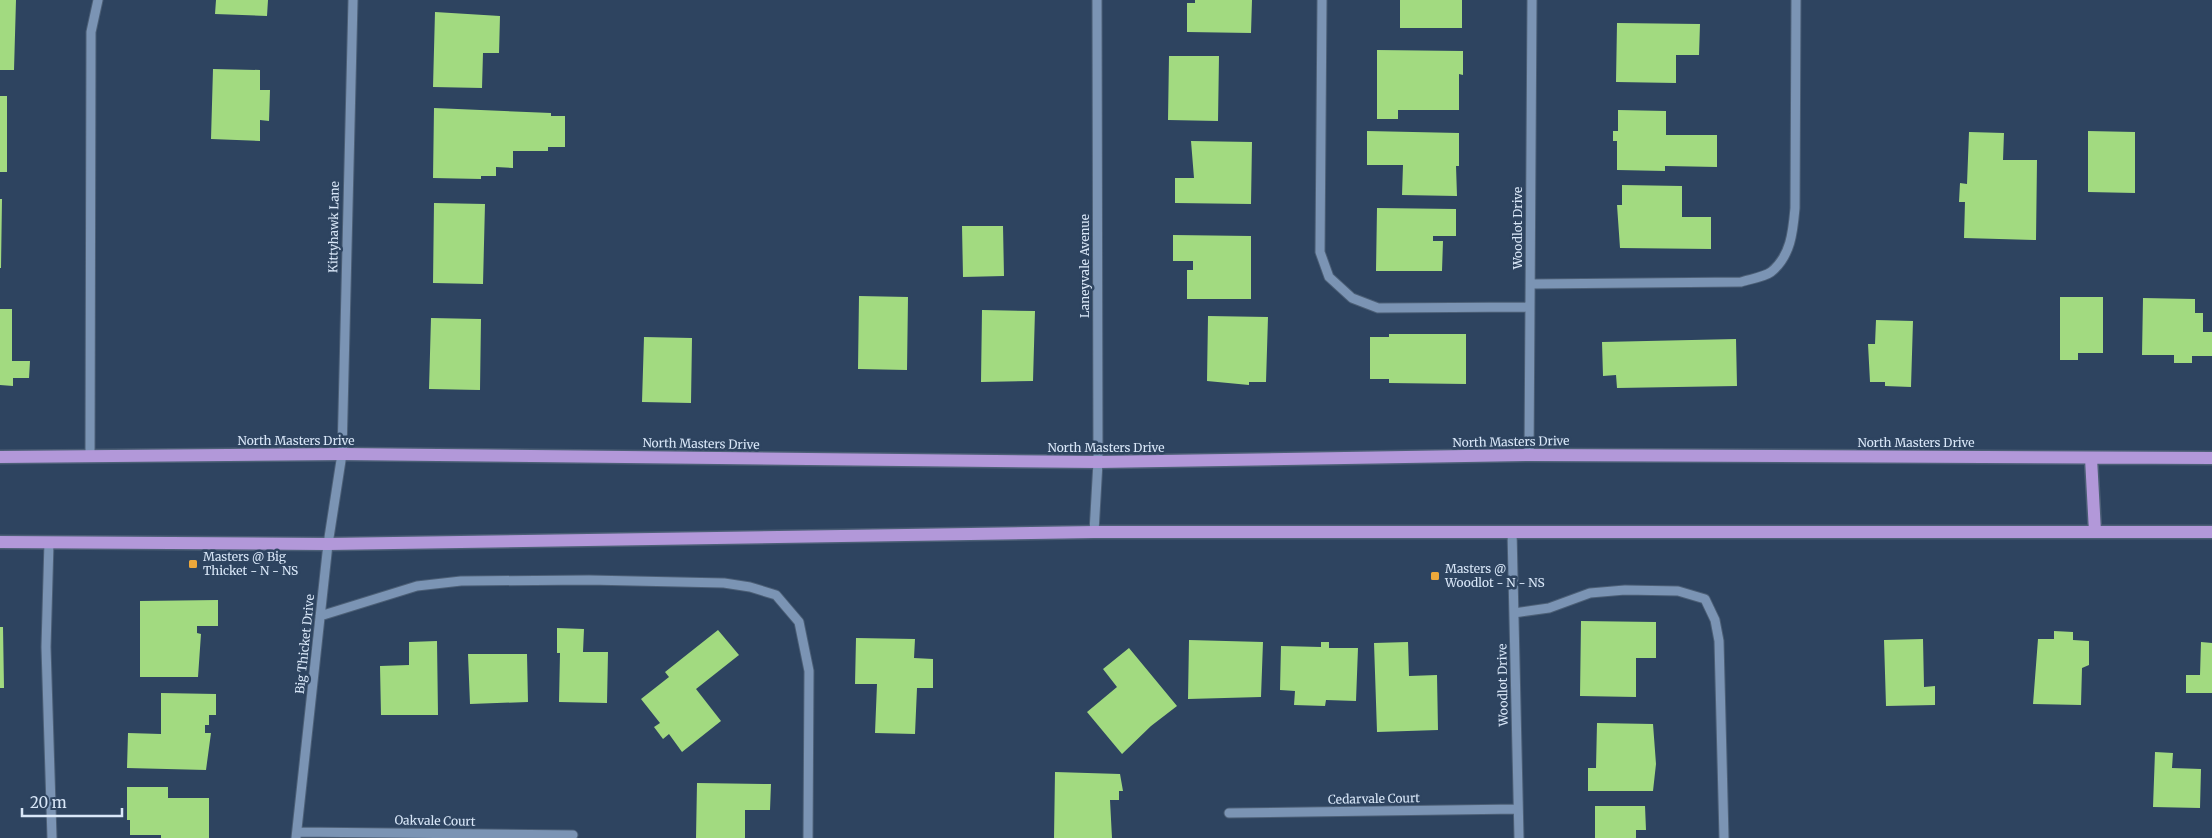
<svg xmlns="http://www.w3.org/2000/svg" width="2212" height="838" viewBox="0 0 2212 838" font-family="Merriweather,serif">
	<style>
		.building { fill: #a2da80 }
		.lines { fill: none; stroke-linecap: round; stroke-linejoin: round }
		.minor-casing { stroke: #4c5f76; stroke-width: 11 }
		.major-casing { stroke: #4c5f76; stroke-width: 15 }
		.minor { stroke: #7b94b4; stroke-width: 9 }
		.major { stroke: #b298d9; stroke-width: 12 }
		.poi-dot { fill: #eda83b; stroke: #2e4460; stroke-width: 2 }
		.labels { text-anchor: middle; stroke-width: 5; stroke-linejoin: round; paint-order: stroke }
		.street-label { font-size: 12px; fill: #d9e7f8; stroke: #2e4460 }
		.poi-label { font-size: 12px; fill: #d9e7f8; stroke: #2e4460; text-anchor: start }
	</style>
	<rect width="100%" height="100%" fill="#2e4460"/>
	<path class="building" d="M0,0H16L14,70H0Z
		M216,0H268L267,16L215,14Z
		M1195,0H1252L1251,33L1187,32V3H1195Z
		M1400,0H1462V28H1400Z
		M435,12L500,16L499,53H483L482,88L433,87Z
		M1617,23L1700,24L1699,55H1676V83L1616,82Z
		M1377,50L1463,51V75L1459,74V110H1398V119H1377Z
		M1169,56H1219L1218,121L1168,120Z
		M213,69L260,70V90H270L269,121L260,120V141L211,139Z
		M0,96H7V172H0Z
		M434,108L551,113V116H565V147H548V151H513V168L496,167V176H481V179L433,178Z
		M1618,110L1666,111V135H1717V167L1665,166V171L1617,170V141H1613V131H1618Z
		M1367,131L1459,133V166H1456L1457,196L1402,195L1403,165H1367Z
		M2088,131L2135,132V193L2088,192Z
		M1969,132L2004,133L2003,160H2037L2036,240L1964,238L1965,202H1959L1960,183L1967,184Z
		M1191,141L1252,142L1251,204L1175,203V178H1194Z
		M1622,185L1682,186V217H1711V249L1620,248L1617,205H1622Z
		M0,199H2L1,268H0Z
		M434,203L485,204L483,284L433,283Z
		M1377,208L1456,209V236H1433V241H1443L1442,271H1376Z
		M962,226H1003L1004,276L963,277Z
		M1173,235L1251,236V299H1187V270H1193V261H1173Z
		M859,296L908,297L907,370L858,369Z
		M2060,297H2103V353H2078V360H2060Z
		M2143,298L2195,299V313H2203V332H2212V356H2192V363H2174V355H2142Z
		M0,309H12V361H30L29,378H13V386L0,385Z
		M982,310L1035,311L1033,381L981,382Z
		M1208,316L1268,317L1266,382H1249V385L1207,381Z
		M431,318L481,319L480,390L429,389Z
		M1876,320L1913,321L1911,387L1885,386V382H1870L1868,344H1875Z
		M1389,334H1466V384L1389,383V379H1370V337H1389Z
		M644,337L692,338L691,403L642,402Z
		M1736,339L1737,386L1617,388L1616,375L1603,376L1602,342Z
		M218,600V626H197V633L201,634L198,677H140V601Z
		M1581,621L1656,622V658H1636V697L1580,696Z
		M0,627H3L4,688H0Z
		M557,628L584,629L583,652H608L607,703L559,702L560,653H557Z
		M718,630L739,655L696,689L721,721L682,752L669,734L663,739L654,727L660,723L641,699L669,677L665,672Z
		M2054,631L2073,632V640L2089,641V665L2082,668L2081,705L2033,704L2038,639H2054Z
		M856,638L915,639L914,658L933,659V688H917L915,734L875,733L877,684H855Z
		M1923,639L1924,687L1935,686V705L1886,706L1884,640Z
		M1189,640L1263,642L1261,697L1188,699Z
		M437,641L438,715H381L380,666L409,665V642Z
		M1321,642H1329V648H1358L1356,701L1326,700L1325,706L1294,705L1295,691L1280,690L1281,646L1321,647Z
		M1408,642L1409,676L1437,675L1438,730L1377,732L1374,643Z
		M2201,642L2212,643V693H2186V675H2200Z
		M1129,648L1177,706L1151,726L1122,754L1087,712L1117,687L1103,669Z
		M468,654H527L528,702L470,704Z
		M161,693L216,694V715H209V725H205V733H211L206,770L127,768L128,733L161,734Z
		M1597,723L1653,724L1656,764L1653,791H1588V768H1596Z
		M2155,752L2173,753L2172,768L2201,769L2200,808L2153,807Z
		M1055,772L1120,774L1123,791H1119V800H1110L1112,838H1054Z
		M697,783L771,784L770,810H745V838H696Z
		M127,787H168V798H209V838H161V835H130V820H127Z
		M1595,806H1645L1646,830H1636V838H1595Z"/>
	<g class="lines">
		<g class="minor-casing">
			<path id="minor" d="M1322,0L1320,252L1329,277L1352,298L1378,308L1530,307
				M1531,284L1741,282C1750,279 1764,277 1771,272C1791,256 1793,231 1795,208L1796,0
				M1529,455L1532,0
				M90,457L91,32L98,0
				M1512,531L1519,838
				M1094,532L1098,462L1097,0
				M49,542L46,647L52,838
				M1514,613L1549,608L1590,593L1625,590L1678,591L1705,599L1715,620L1719,641L1724,838
				M320,616L417,586L461,581L589,580L724,583L750,587L776,595L799,622L809,671L808,838
				M1229,813L1518,809
				M297,832L573,835
				M296,838L328,544L342,454L353,0"/>
		</g>
		<g class="major-casing">
			<path id="major" d="M0,457L342,454L1098,462L1529,455L2212,458
				M2091,458L2095,532
				M0,542L328,544L1094,532H2212"/>
		</g>
		<use href="#minor" class="minor"/>
		<use href="#major" class="major"/>
	</g>
	<g class="poi-dot">
		<rect x="188" y="559" width="10" height="10" rx="2.5"/>
		<rect x="1430" y="571" width="10" height="10" rx="2.5"/>
	</g>
	<g class="labels">
		<g class="street-label">
			<text transform="translate(334 227) rotate(-89)" y="4">Kittyhawk Lane</text>
			<text transform="translate(1518 228) rotate(-90)" y="4">Woodlot Drive</text>
			<text transform="translate(1085 266) rotate(-90)" y="4">Laneyvale Avenue</text>
			<text x="296" y="445">North Masters Drive</text>
			<text transform="translate(1511 442) rotate(-1)" y="4">North Masters Drive</text>
			<text x="1916" y="447">North Masters Drive</text>
			<text transform="translate(701 444) rotate(1)" y="4">North Masters Drive</text>
			<text x="1106" y="452">North Masters Drive</text>
			<text transform="translate(305 644) rotate(-84)" y="4">Big Thicket Drive</text>
			<text transform="translate(1503 685) rotate(-91)" y="4">Woodlot Drive</text>
			<text transform="translate(1374 799) rotate(-1)" y="4">Cedarvale Court</text>
			<text transform="translate(435 821) rotate(1)" y="4">Oakvale Court</text>
		</g>
		<g class="poi-label">
			<text x="203" y="561">Masters @ Big<tspan x="203" dy="14">Thicket - N - NS</tspan></text>
			<text x="1445" y="573">Masters @<tspan x="1445" dy="14">Woodlot - N - NS</tspan></text>
		</g>
	</g>
	<path d="M22 808v8h100v-8" fill="none" stroke="#d9e7f8" stroke-width="2.5"/>
	<text x="30" y="808" font-size="15" fill="#d9e7f8" stroke="#2e4460" stroke-width="4" paint-order="stroke">20 m</text>
</svg>
